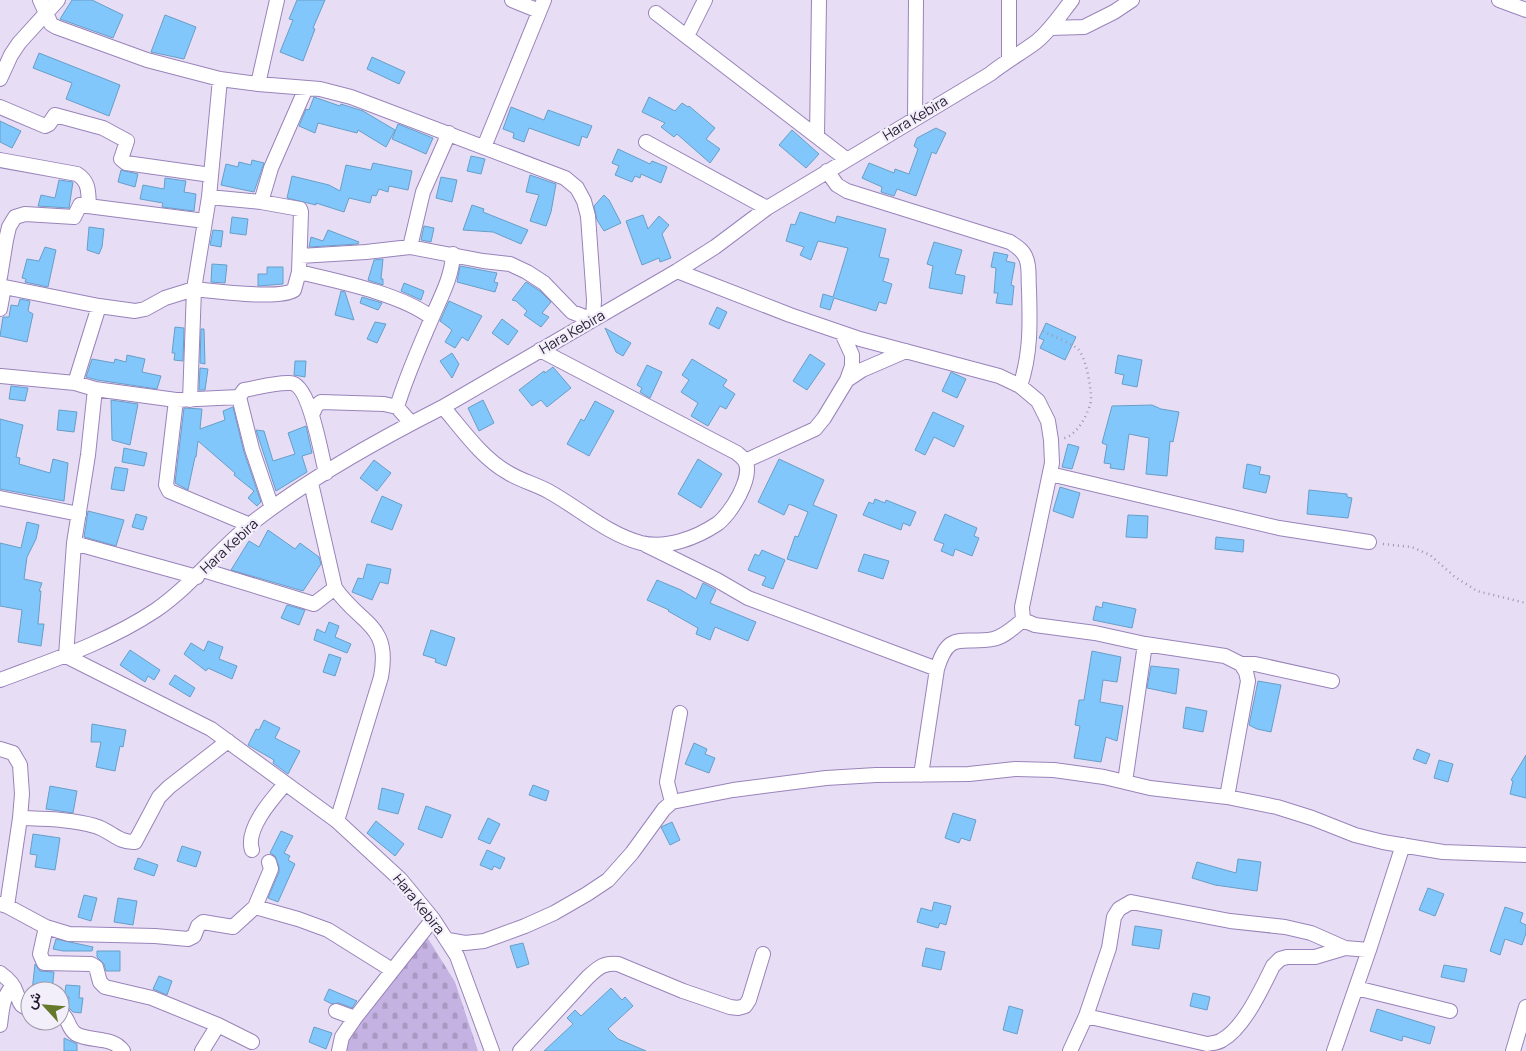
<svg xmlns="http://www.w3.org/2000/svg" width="1526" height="1051" viewBox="0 0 1526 1051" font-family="Manrope,Vazirmatn,sans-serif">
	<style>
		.cemetery { fill: url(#cemetery-stones) }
		.building { fill: #81c7fc; stroke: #699ec7 }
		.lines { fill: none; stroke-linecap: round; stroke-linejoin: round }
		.minor-casing { stroke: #9983ba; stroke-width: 16 }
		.path { stroke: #9f96ad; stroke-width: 2.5; stroke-dasharray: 1 4; stroke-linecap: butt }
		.minor { stroke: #fff; stroke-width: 14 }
		.labels { text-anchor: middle; stroke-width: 4.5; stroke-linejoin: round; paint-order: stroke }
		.street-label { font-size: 14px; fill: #241b31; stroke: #f2eefa }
	</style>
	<defs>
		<pattern id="cemetery-stones" width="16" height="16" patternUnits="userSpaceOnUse" patternTransform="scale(1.25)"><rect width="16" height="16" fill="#c4b2e2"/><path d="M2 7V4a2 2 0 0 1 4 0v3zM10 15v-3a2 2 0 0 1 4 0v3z" fill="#a898c2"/></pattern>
	</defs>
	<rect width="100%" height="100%" fill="#e7def6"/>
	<path class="cemetery" d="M427,937L455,982L478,1051H346L348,1039L366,1013Z"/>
	<path class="building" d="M72,0H92L123,15L113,38L60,19Z
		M297,0H325L313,28L315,29L303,61L280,52L293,20L289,19Z
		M165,15L196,27L184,59L151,52Z
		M39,53L120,85L109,116L66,99L72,83L33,68Z
		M372,57L405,72L399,84L367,69Z
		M314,97L340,106L341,104L363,111L395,130L386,147L358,130L357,133L318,123L315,133L299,126L306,109L309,110Z
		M649,97L675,111L682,103L688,107L689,106L715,128L706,139L720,149L710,163L677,134L674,137L661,127L665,123L642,112Z
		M511,107L544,120L548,110L592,126L587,138L582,136L579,146L529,128L524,142L513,138L514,133L503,129Z
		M0,121L21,131L12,148L0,142Z
		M398,124L433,138L426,154L392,139Z
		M936,128L946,133L936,154L932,152L916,196L897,189L894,196L881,192L882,187L862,178L869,163L894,173L895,169L909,174L918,149L914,146L917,138Z
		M792,130L819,154L806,168L779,145Z
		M618,149L650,164L652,161L667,167L661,183L641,174L640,178L635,176L632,182L615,175L619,166L612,163Z
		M471,156L485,159L481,174L467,171Z
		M252,160L264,163L254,192L221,185L226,164L238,167L239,162L251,165Z
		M373,163L412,171L408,190L389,186L388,192L379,189L376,196L372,195L370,203L349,198L344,212L316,203V205L287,198L292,176L329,185L340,191L346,165L371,170Z
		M121,170L138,174L135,187L118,182Z
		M530,175L556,184L551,212L546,226L530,221L539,195L526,192Z
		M441,177L457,180L452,202L436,198Z
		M165,178L186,181L184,192L196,194L194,211L162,207L163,203L140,199L143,185L164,189Z
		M59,180L73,182L69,208L38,206L41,195L55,198Z
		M604,195L609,200L621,223L604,231L597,220L594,206Z
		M472,205L484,209L483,212L528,230L521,244L493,232L463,230Z
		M800,212L835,223L837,216L886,229L879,257L889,259L883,281L892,284L886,304L879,302L876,311L834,298L830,310L820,307L823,294L833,297L848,248L818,241L811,260L800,255L804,247L786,241L791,224L795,225Z
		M643,215L648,229L659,216L669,225L662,234L671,258L660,262L659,258L642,265L626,221Z
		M232,217L248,219L246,235L230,233Z
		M424,226L434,228L431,242L421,240Z
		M89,227L104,229L102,247L99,254L87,250Z
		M213,230L223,231L221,247L210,245Z
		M328,230L359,242L358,244L309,247L311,237L323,241Z
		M934,242L962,250L955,274L965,276L962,294L929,288L933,266L927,264Z
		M45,247L56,250L48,287L25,282L26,279L22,278L27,259L39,261Z
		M994,252L1008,255L1006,261L1015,263L1011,285L1014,286L1012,305L996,303L998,293H994L996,268L991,267Z
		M383,259L381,279H383V285L368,280L374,260Z
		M212,264L227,265L225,283L211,282Z
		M460,266L497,273L494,282L498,283L495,292L457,282Z
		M267,267H283V284L258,286V274H267Z
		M526,282L540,291L551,302L542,313L549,317L541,327L524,315L527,311L516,301L512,300Z
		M404,283L424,291L421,300L401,291Z
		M341,291L345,292L354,320L335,315Z
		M362,297L382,303L378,310L360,303Z
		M20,299L30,301L28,311L33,314L27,342L0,336L3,317H9L11,305L18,306Z
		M449,301L482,316L468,341L462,337L455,348L445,342L452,330L440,321Z
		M717,307L727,312L719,329L709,324Z
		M502,319L518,331L508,345L492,333Z
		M375,322L386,324L377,343L367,339Z
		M1046,323L1076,337L1065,360L1040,348L1044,340L1039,338Z
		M175,327L184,328L183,361L174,360L175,353H172Z
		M605,328L631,343L623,356L616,352Z
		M201,329H204L205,364L200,363Z
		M452,353L459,364L452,378L440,361Z
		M810,354L825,364L807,390L793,381Z
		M127,355L145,359L142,372L161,376L157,389L97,380L86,377L92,359L114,363L115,359L126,362Z
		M1118,355L1142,360L1137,387L1122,384L1124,375L1115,373Z
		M692,359L727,380L723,386L735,394L726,409L720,406L708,426L691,416L698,403L681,392L689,380L682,375Z
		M295,361H306L305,377L294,375Z
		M647,365L662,372L650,398L640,392L642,388L637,385Z
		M553,367L571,388L547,407L541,400L532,406L519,390L544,371L545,373Z
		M200,368L208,369L205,390H199Z
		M951,372L966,379L957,398L942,391Z
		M11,386L28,388L25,401L9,399Z
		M111,400L138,404L130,445L112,440Z
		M483,400L494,423L479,431L468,408Z
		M595,401L614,411L589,456L567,444L581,419L584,421Z
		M1152,405L1161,409L1179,412L1173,442L1170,441L1167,476L1146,474L1149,438L1129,434L1124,470L1110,468L1111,464L1104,463L1107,445L1102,443L1112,406Z
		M233,407L244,452L261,502L257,506L248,498L254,491L234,475L235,473L198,441L196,457H195L188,490L175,483L184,408L202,409L200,429L225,420L223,411Z
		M59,410L77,412L74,432L57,430Z
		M933,412L964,426L954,447L934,437L925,455L915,450Z
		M0,419L23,425L16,457L20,458L19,464L50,473L53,459L68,463L64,501L0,489Z
		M306,426L312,453L302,456L307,472L276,491L256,430L264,431L273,461L295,454L288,433Z
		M1068,444L1079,447L1072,469L1062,467Z
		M124,448L147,453L144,466L122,462Z
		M698,459L722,474L701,508L678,494Z
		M779,459L824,480L813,505L837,515L817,569L787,559L795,536L798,537L808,512L789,504L784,515L758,502Z
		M374,460L391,473L377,491L360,478Z
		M1247,464L1261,467L1259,474L1270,476L1266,493L1243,488Z
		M115,467L128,469L124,491L111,489Z
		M1060,487L1080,493L1073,518L1053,511Z
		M1309,490L1347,494V497L1352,498L1348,518L1307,514Z
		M382,496L402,505L392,530L371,522Z
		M875,499L885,503L886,500L916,512L910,526L903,523L901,530L863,515L869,502L873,504Z
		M88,511L124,520L116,546L84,537Z
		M136,514L147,517L143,530L132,527Z
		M945,514L977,528L974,536L979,538L972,556L955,549L953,556L941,551L944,544L934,540Z
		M1128,515L1148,516L1147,538L1126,537Z
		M27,522L39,525L36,539L27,557L24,579L42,583L39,591H41L38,624H44L41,646L18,642L22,610L0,606V543L21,548Z
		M268,530L295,549L300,543L319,557L321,564L303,591L231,570L249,541L259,547Z
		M1216,537L1244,540L1243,552L1215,549Z
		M762,550L785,560L773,589L762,585L766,577L748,570L755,554L759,556Z
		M864,554L889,561L883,579L858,571Z
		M367,564L391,569L388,584L380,582L372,600L352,592L358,578L363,579Z
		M657,580L681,590L696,599L703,583L716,590L710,603L756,622L748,641L715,627L710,640L696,634L698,628L668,611L669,610L647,600Z
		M1103,602L1136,609L1132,628L1093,620L1096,606L1102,608Z
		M287,605L305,610L299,625L281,618Z
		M329,622L339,626L335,637L351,644L347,653L314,640L317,629L325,633Z
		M431,630L455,638L446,666L435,662L436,659L423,655Z
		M208,641L223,647L219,659L237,666L232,679L208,668L206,671L184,654L191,643L204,651Z
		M130,650L160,670L154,680L148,676L145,682L120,665Z
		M1092,651L1121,657L1117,682L1103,680L1100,702L1123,706L1117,741L1106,737L1101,762L1074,758L1080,726L1075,725L1079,700H1084Z
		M329,654L341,658L335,676L323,672Z
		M1151,666L1179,669L1176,694L1147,688Z
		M175,675L195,688L190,697L169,684Z
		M1258,681L1281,685L1271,732L1257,729L1249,725Z
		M1186,707L1207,711L1203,732L1183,728Z
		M264,720L280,728L275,738L300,751L288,774L273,763L274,760L248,745L256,729L259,730Z
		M92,724L126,730L123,747L120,746L115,771L96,767L101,742H91Z
		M694,743L707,749L705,754L715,758L709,773L685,764Z
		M1417,749L1430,754L1426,764L1413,759Z
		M1526,755V798L1510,794L1513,781L1511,780Z
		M1439,760L1453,764L1448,782L1434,778Z
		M533,785L549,791L546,801L529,795Z
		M50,786L77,791L73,813L46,809Z
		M382,788L404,794L398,814L378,809Z
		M426,806L451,815L442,838L418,829Z
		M953,813L976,820L970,841L961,838L959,843L945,838Z
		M488,818L500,824L490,844L478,839Z
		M376,821L404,844L395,856L367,833Z
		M672,822L680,840L670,845L661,827Z
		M281,831L293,836L284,853L290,856L288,860L295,864L278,902L268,898L279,872V867L275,856L270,853Z
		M33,834L60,838L55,870L35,867L37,855L30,854Z
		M182,846L201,852L196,867L177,861Z
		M487,850L505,858L500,869L494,866L492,870L480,865Z
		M138,858L158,865L154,876L134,869Z
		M1238,859L1261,862L1257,891L1215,885L1192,878L1197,862L1236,873Z
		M1428,888L1444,894L1435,916L1419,910Z
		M84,895L97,898L91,921L78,917Z
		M118,898L137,901L133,925L114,922Z
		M934,902L951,906L946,925L940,923L938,928L917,922L921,908L932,911Z
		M1505,907L1523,913L1520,922L1526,925V933L1522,945L1505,939L1500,955L1490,951Z
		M1135,926L1162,930L1159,949L1132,945Z
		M56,939L93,947L92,951H63L53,949Z
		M523,943L529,964L517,968L510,946Z
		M926,948L945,952L941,970L922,966Z
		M97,951H120V971H106L104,964L97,957Z
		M35,964L40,971L54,972L52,991H32Z
		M1444,965L1467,969L1464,982L1441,977Z
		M159,976L172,981L167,995L153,989Z
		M66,985L80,986L79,998H83L81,1013L73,1012L68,1007L69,997H64Z
		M611,988L622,1000L625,997L633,1006L608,1029L618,1039L646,1051H544L573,1024L567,1018L575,1010L581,1016Z
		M329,989L357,1001L356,1002L352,1008L339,1003L332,1004L324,1000Z
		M1193,993L1210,997L1207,1010L1190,1006Z
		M1009,1006L1023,1010L1017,1034L1003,1030Z
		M1377,1009L1435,1027L1430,1044L1403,1036L1402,1041L1370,1031Z
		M314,1027L332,1033L326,1049L309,1042Z
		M64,1038L77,1044V1051H64Z"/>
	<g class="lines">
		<g class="minor-casing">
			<path id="minor" d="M40,0L51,24L56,27L147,60L220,79L258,84L320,89L351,97L565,178L577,188L584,201L588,216L594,300L593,320L572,312L544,283L527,272L510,264L483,261L410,247L366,252L300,256
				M512,0L539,11
				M1499,0L1526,10
				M656,13L846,159
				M1050,28L1084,27L1114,12L1132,0
				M687,36L705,0
				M1009,59V0
				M0,79L11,55L19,43L58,0
				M258,84L277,0
				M0,107L45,126L49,124L55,115L103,128L127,141L121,159L126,163L211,175
				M915,118L916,0
				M817,136L819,0
				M646,142L767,208
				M484,147L544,0
				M0,160L77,174C90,182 88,193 89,206
				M827,171L837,185L847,191L1010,242C1016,246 1023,250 1026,258C1030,267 1028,279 1029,289C1030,322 1031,354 1020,386
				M261,202L271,168L306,88
				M410,247L423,192L449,133
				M677,271L790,315L860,339L999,376L1020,386L1038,401L1048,421L1051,440L1052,463L1022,607L1023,620
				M299,272C337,281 402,294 432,318
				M0,277L6,240L9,227L15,217L25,214L74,217L80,205L205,221
				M0,286L99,306L135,311L145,309L165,298L194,289L209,197L220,79
				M0,309L4,287
				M1,376L75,383L95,389L176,400L239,397
				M847,380L862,370L906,351
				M75,383L99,306
				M95,389L88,455L74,543L66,656L211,729L337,821L401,880L433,919L457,956L492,1051
				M176,400L166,485L169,491L250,525
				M190,400L194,289C215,291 279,300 294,290L299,272L301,212L300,209L261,202L209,197
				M397,407C406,377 419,348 431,320C440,298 452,278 453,254
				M443,407C462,429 481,457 507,472C519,480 535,484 548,491C579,508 607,534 641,543C667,549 696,538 717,524C730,515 754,477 745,461C743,458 739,455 737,453L540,350
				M312,415L316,406L321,402L384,404L397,407L411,423
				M745,461L815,429L824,418L847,380L852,366V355L842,333
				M1050,474L1279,528L1369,542
				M311,483L335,588C360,625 391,623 381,677L337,821
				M0,498L79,514
				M272,508L252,449L239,397L244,390C257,388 276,382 290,383C310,383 321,455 326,473
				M74,543L197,577
				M646,545L717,580L748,598L937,669
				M203,570L314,604L335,588
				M1023,620L1035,625L1095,633L1145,644L1225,656L1241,664L1246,672L1248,681L1227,797
				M1241,664H1255L1332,681
				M0,680C53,660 108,642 156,610C192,585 218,550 252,523C309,478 378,440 443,407L677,271L715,247L767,208L990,74C1005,62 1021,53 1036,42C1050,31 1061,14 1072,0
				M0,749L13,753L20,765L22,794L20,818L7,906
				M921,775L937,669C949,629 962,645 993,639C1004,637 1014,627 1023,620
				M1125,782L1145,644
				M672,802L667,782L680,713
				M20,818C45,819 72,819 95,826C110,830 118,843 135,842L159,797L169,787L228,741
				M252,850C245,829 272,799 285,784
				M0,904L7,906L46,927L69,934L155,936L188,939L194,936L198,926L203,922L233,927L255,907L298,919L328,930L392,970
				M255,907L271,869L269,862
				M46,927L40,954L44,963L91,964L96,967L100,982L105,987L152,998L218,1025L252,1042
				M448,940L465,943L484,941L525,926L554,913L587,894L608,880L632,853L664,809L672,802L733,790L826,778L876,775L969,774L1015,769L1054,770L1104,777L1150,788L1227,797L1277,807L1312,818L1355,835L1383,842L1443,852L1526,855
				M0,973C7,978 14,984 16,992C20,1001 18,1006 30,1009
				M1356,988L1450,1011
				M336,1011L355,1018
				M60,1012C69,1017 67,1028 76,1034C90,1042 113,1036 123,1051
				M1086,1016L1109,948L1114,917L1119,909L1131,902L1230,921L1285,927L1311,933L1345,948
				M0,1025C2,1010 2,997 13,986
				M202,1051L218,1025
				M339,1051L342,1037L355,1018L433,919
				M520,1051L588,977C598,968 604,962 618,964L683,991L730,1007L738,1008L745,1006L749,1000L763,954
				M1070,1051L1086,1016L1207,1044C1212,1043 1218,1043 1222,1040C1244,1028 1262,988 1273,966L1280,959L1287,957H1315L1345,948L1369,950L1403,845
				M1334,1051L1369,950
				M1513,1051L1526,1007"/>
		</g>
		<path class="path" d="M1043,331C1051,335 1072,344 1078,349C1086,357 1091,387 1091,398C1091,410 1077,436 1064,438
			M1383,544L1412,547L1430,555L1455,577L1477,591L1526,603"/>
		<use href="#minor" class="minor"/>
	</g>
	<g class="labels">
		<g class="street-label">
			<text transform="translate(915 118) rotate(-31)" y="5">Hara Kebira</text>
			<text transform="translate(572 332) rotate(-30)" y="5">Hara Kebira</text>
			<text transform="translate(229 546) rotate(-43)" y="5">Hara Kebira</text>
			<text transform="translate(419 904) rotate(51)" y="5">Hara Kebira</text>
		</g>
	</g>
	<g transform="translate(45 1006) rotate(296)"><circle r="24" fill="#f2eefa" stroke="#a09aaa"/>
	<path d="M0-4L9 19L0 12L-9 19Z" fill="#647929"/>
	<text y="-8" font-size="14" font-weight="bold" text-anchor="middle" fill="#241b31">ش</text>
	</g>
</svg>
